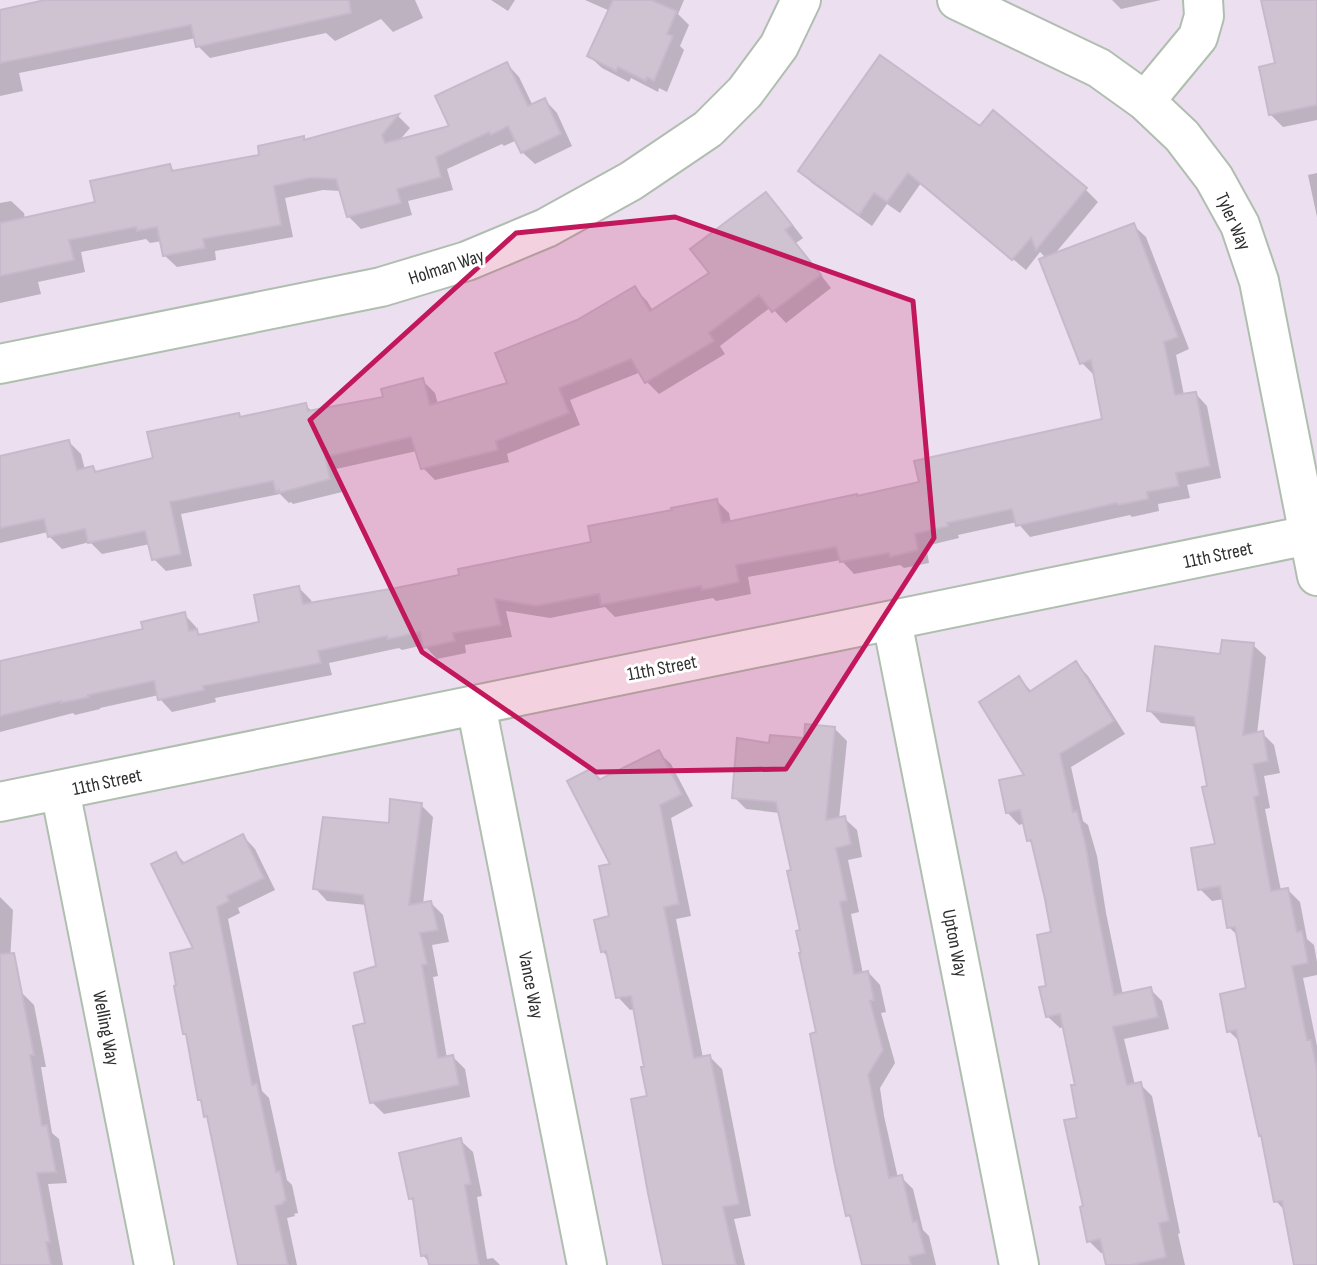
<svg xmlns="http://www.w3.org/2000/svg" width="1317" height="1265" viewBox="0 0 1317 1265" font-family="'Sofia Sans Condensed',sans-serif">
	<style>
		.shadow { fill: #0003 }
		.building { fill: #cfc3d2; stroke: #c8b8cc; stroke-width: 2 }
		.lines { fill: none; stroke-linecap: round; stroke-linejoin: round }
		.minor-casing { stroke: #b0beaf; stroke-width: 42 }
		.minor { stroke: #fff; stroke-width: 38 }
		.marked { fill: #c2185b; fill-opacity: 0.2; stroke: #c2185b; stroke-width: 5; stroke-linejoin: round }
		.labels { text-anchor: middle; stroke-width: 6; stroke-linejoin: round; paint-order: stroke }
		.street-label { font-size: 19px; fill: #2e2e2e; stroke: #fff }
	</style>
	<rect width="100%" height="100%" fill="#ebdff0"/>
	<path class="shadow" d="M56,0H415L423,18L393,32L381,19L335,41L326,33L210,58L198,46L196,38L19,73L23,91L0,96V12Z
		M491,0H515L508,11Z
		M585,0H684L678,14L689,25L680,46L684,50L667,92L659,88L658,92L631,78L629,82L602,68L589,56L610,11Z
		M1112,0H1161L1121,9Z
		M1263,0H1317V120L1283,127L1271,115L1277,64Z
		M507,64L519,77L533,106L545,100L557,113L572,146L535,164L522,152L517,140L504,146L502,144L447,169L453,190L408,201L412,215L361,229L348,216L341,191L323,190L285,198L293,237L215,251L216,260L177,267L164,255L162,241L150,243L146,239L81,252L85,272L38,282L41,294L0,303V203L11,201L24,213L25,219L97,203L170,166L175,172L261,156L303,138L306,141L398,116L410,128L398,142L452,127Z
		M994,113L1086,190L1098,202L1053,256L1133,225L1146,237L1189,349L1176,355L1184,395L1195,393L1207,406L1221,478L1187,485L1190,498L1158,504L1159,511L1132,517L1130,515L1030,537L1017,522L958,535L959,538L926,546L929,563L904,568L900,565L854,574L841,560L748,577L751,594L716,601L713,598L615,617L605,607L550,618L506,611L512,637L465,645L466,653L437,659L424,645L402,650L399,648L329,663L332,675L215,698L216,702L172,712L160,699L159,695L100,708V709L75,715L73,713L0,732V663L145,630L184,614L196,627L198,632L202,636L261,624L299,588L311,600L312,604L461,576L593,543L717,501L729,513L731,523L921,483L1104,421L1094,375L1082,363L1047,259L1040,252L1026,270L921,183L900,213L887,204L872,226L812,183L800,171L980,129Z
		M1317,173V217L1308,175Z
		M766,194L778,206L803,238L796,243L831,288L786,323L771,307L720,346L725,354L659,394L647,382L641,372L570,400L580,425L507,454L509,462L435,480L423,468L417,451L336,469L342,492L293,504L291,502L289,503L280,494L181,514L192,566L166,571L154,559L150,544L102,554L90,542L62,549L49,536L48,532L0,543V461L69,442L81,454L85,470L93,468L98,473L155,460L239,415L242,418L305,405L313,412L385,398L422,380L435,393L438,404L509,384L577,322L635,289L647,301L653,311L711,274Z
		M1253,645L1266,657L1257,734L1262,733L1274,745L1280,773L1264,776L1270,808L1265,809L1281,891L1288,890L1300,902L1307,939L1314,945L1317,962V975L1303,978L1317,1046V1265H1296L1285,1211L1276,1201L1241,1043L1229,1031L1248,990L1238,936L1229,927L1224,899L1212,901L1200,889L1217,845L1209,787L1198,727L1161,723L1149,710L1222,656Z
		M1076,663L1088,676L1125,734L1071,767L1083,821L1088,825L1097,856L1106,913L1123,995L1150,989L1162,1001L1169,1029L1124,1039L1135,1085L1140,1084L1152,1096L1180,1233L1178,1234L1185,1265H1108L1105,1253H1101L1089,1241L1085,1207L1077,1086L1064,1027L1060,1028L1047,1016L1053,934L1035,846L1028,840L1025,823L1019,825L1007,812L1027,776L1019,678L1032,692Z
		M835,729L847,741L839,819L844,818L857,830L862,857L848,860L859,912L851,914L863,974L868,972L880,985L886,1012L881,1013L895,1063L880,1088L884,1116L898,1178L901,1177L913,1189L923,1230L929,1236L936,1265H864L853,1220L848,1215L793,872L780,813L746,809L734,797L771,745L805,740Z
		M658,752L671,764L693,806L671,818L691,916L676,919L703,1058L710,1057L722,1069L751,1216L734,1219L745,1265H687L649,1098L646,1068L635,1009L630,1010L618,997L609,958L603,952L611,918L612,865L592,770L602,780Z
		M421,805L433,817L423,904L431,903L443,915L449,942L432,945L438,976L433,977L447,1058L453,1057L465,1069L470,1097L384,1114L372,1102L368,1024L378,968L367,905L327,901L315,888L390,825Z
		M243,836L255,849L275,890L238,908L240,913L228,919L262,1091L269,1098L287,1180L292,1185L298,1213L294,1214L295,1216L287,1218L297,1265H239L210,1120L206,1116L203,1102L200,1099L188,1037L185,1033L195,949L176,854L186,864Z
		M0,897L13,910L8,995L21,992L34,1005L46,1067H41L52,1133L59,1139L67,1183L48,1184L63,1265H0Z
		M460,1140L473,1152L482,1196L477,1197L487,1259L493,1258L500,1265H431L423,1255L415,1203L410,1198Z"/>
	<path class="building" d="M45,0H349L351,13L196,47L191,25L0,63V10Z
		M613,0H651L677,11L667,34L673,36L654,81L647,77L646,81L618,67L616,71L587,56Z
		M1261,0H1317V105L1269,115L1259,67L1275,63Z
		M880,55L980,126L993,110L1087,188L1036,250L1031,238L1012,260L908,173L887,202L874,193L859,215L798,171Z
		M507,62L528,106L545,98L561,134L521,153L508,126L491,135L489,132L436,157L441,177L397,189L401,203L347,217L336,179L310,178L274,186L281,225L203,239L205,248L163,256L157,227L137,231L136,227L69,240L74,260L0,276V223L95,202L90,181L170,164L172,171L259,155L258,146L304,136V140L399,114L382,135L385,143L449,126L435,96Z
		M766,192L792,225L785,230L821,275L772,312L759,295L709,333L714,341L645,383L631,359L559,388L569,413L496,441L498,450L421,469L411,437L325,457L330,479L279,493V490L276,492L273,481L170,502L181,554L152,560L145,531L88,543L85,529L48,537L44,519L0,528V456L69,440L77,470L93,466L95,472L153,458L147,432L239,413L240,417L306,403L308,411L383,397L381,389L423,378L430,405L507,383L495,353L577,320L635,286L650,311L709,273L690,249Z
		M1134,223L1178,337L1164,342L1175,395L1196,392L1210,466L1176,473L1179,486L1147,492L1148,499L1118,505L1117,503L1016,526L1012,509L947,523L948,526L915,534L918,550L890,557L889,553L840,562L836,547L736,565L739,582L702,590L701,586L601,605L599,594L536,606L495,599L501,625L453,633L455,641L423,648L420,632L388,639L387,636L318,651L321,663L203,686L204,690L158,700L154,681L88,695L89,697L61,703V701L0,716V661L143,629L141,622L185,612L189,631L197,629L198,635L259,622L254,595L299,586L303,604L396,588L459,575L458,569L591,542L588,526L672,510L671,508L717,499L722,523L857,494V496L919,482L914,461L1102,419L1091,360L1080,364L1039,259Z
		M1222,640L1254,643L1243,735L1263,731L1268,761L1253,764L1259,795L1254,797L1271,891L1288,888L1297,932L1302,931L1308,963L1292,966L1307,1040H1311L1317,1070V1265H1294L1282,1201L1274,1202L1261,1135L1259,1136L1236,1030L1227,1032L1220,994L1246,988L1235,927L1227,928L1220,886L1198,890L1191,848L1215,844L1202,787L1207,786L1194,717L1147,711L1155,646L1220,654Z
		M1076,661L1114,721L1060,754L1073,812L1077,811L1085,842L1095,899L1114,995L1151,987L1158,1017L1113,1027L1127,1085L1141,1082L1169,1221L1159,1223L1166,1257L1132,1265H1106L1100,1239L1087,1242L1080,1207L1083,1206L1064,1120L1077,1118L1071,1085H1075L1060,1014L1046,1017L1039,987L1046,986L1037,935L1051,932L1045,899L1031,840L1027,841L1020,810L1006,813L999,780L1024,775L979,702L1019,676L1029,692Z
		M805,724L835,727L826,820L845,816L851,844L836,848L847,900L840,902L854,974L868,971L874,1000L870,1001L883,1050L868,1075L889,1178L902,1175L913,1222L917,1221L925,1253L909,1257L911,1265H862L850,1215L846,1216L835,1166L810,1034L816,1032L799,953H801L796,931L800,930L787,871L791,870L776,802L732,798L737,738L769,743L770,735L804,738Z
		M659,750L682,794L660,805L679,904L664,907L694,1058L710,1055L739,1204L723,1207L736,1265H663L648,1193L631,1099L647,1096L641,1067H644L631,996L616,998L606,951L601,952L594,920L609,916L599,866L610,864L567,781L592,768L599,780Z
		M390,799L422,803L409,905L431,901L438,930L420,933L427,964L422,965L438,1058L453,1055L459,1085L370,1103L353,1026L365,1023L354,973L376,966L363,895L313,889L323,817L389,823Z
		M243,834L264,878L227,896L229,901L217,907L252,1085L257,1084L276,1172L280,1171L286,1201L283,1202V1204L275,1206L288,1265H238L207,1116L204,1117L201,1100H198L186,1034H183L174,986L176,985L170,953L193,948L151,864L176,852L182,864Z
		M14,953L34,1055H30L42,1126L47,1125L56,1172L37,1173L50,1242H46L51,1265H0V954Z
		M461,1138L471,1184L465,1185L479,1265H429L427,1255L421,1256L413,1198L409,1199L399,1153Z"/>
	<g class="lines">
		<g class="minor-casing">
			<path id="minor" d="M957,0L1099,68L1145,101L1182,136L1214,178L1240,225L1259,281L1317,576
				M1145,101L1198,37L1204,16L1203,0
				M0,364L381,287L467,261L546,228L631,181L708,129L745,92L779,46L801,0
				M892,621L1019,1265
				M476,705L587,1265
				M60,790L154,1265
				M0,802L1309,535L1317,522"/>
		</g>
		<use href="#minor" class="minor"/>
	</g>
	<path class="marked" d="M675,217L913,301L934,538L786,769L596,772L422,652L310,420L516,233Z"/>
	<g class="labels">
		<g class="street-label">
			<text transform="translate(1234 221) rotate(66)" y="7">Tyler Way</text>
			<text transform="translate(446 266) rotate(-18)" y="7">Holman Way</text>
			<text transform="translate(1218 554) rotate(-12)" y="7">11th Street</text>
			<text transform="translate(662 667) rotate(-11)" y="7">11th Street</text>
			<text transform="translate(107 781) rotate(-12)" y="7">11th Street</text>
			<text transform="translate(956 943) rotate(79)" y="7">Upton Way</text>
			<text transform="translate(532 985) rotate(79)" y="7">Vance Way</text>
			<text transform="translate(107 1028) rotate(79)" y="7">Welling Way</text>
		</g>
	</g>
</svg>
